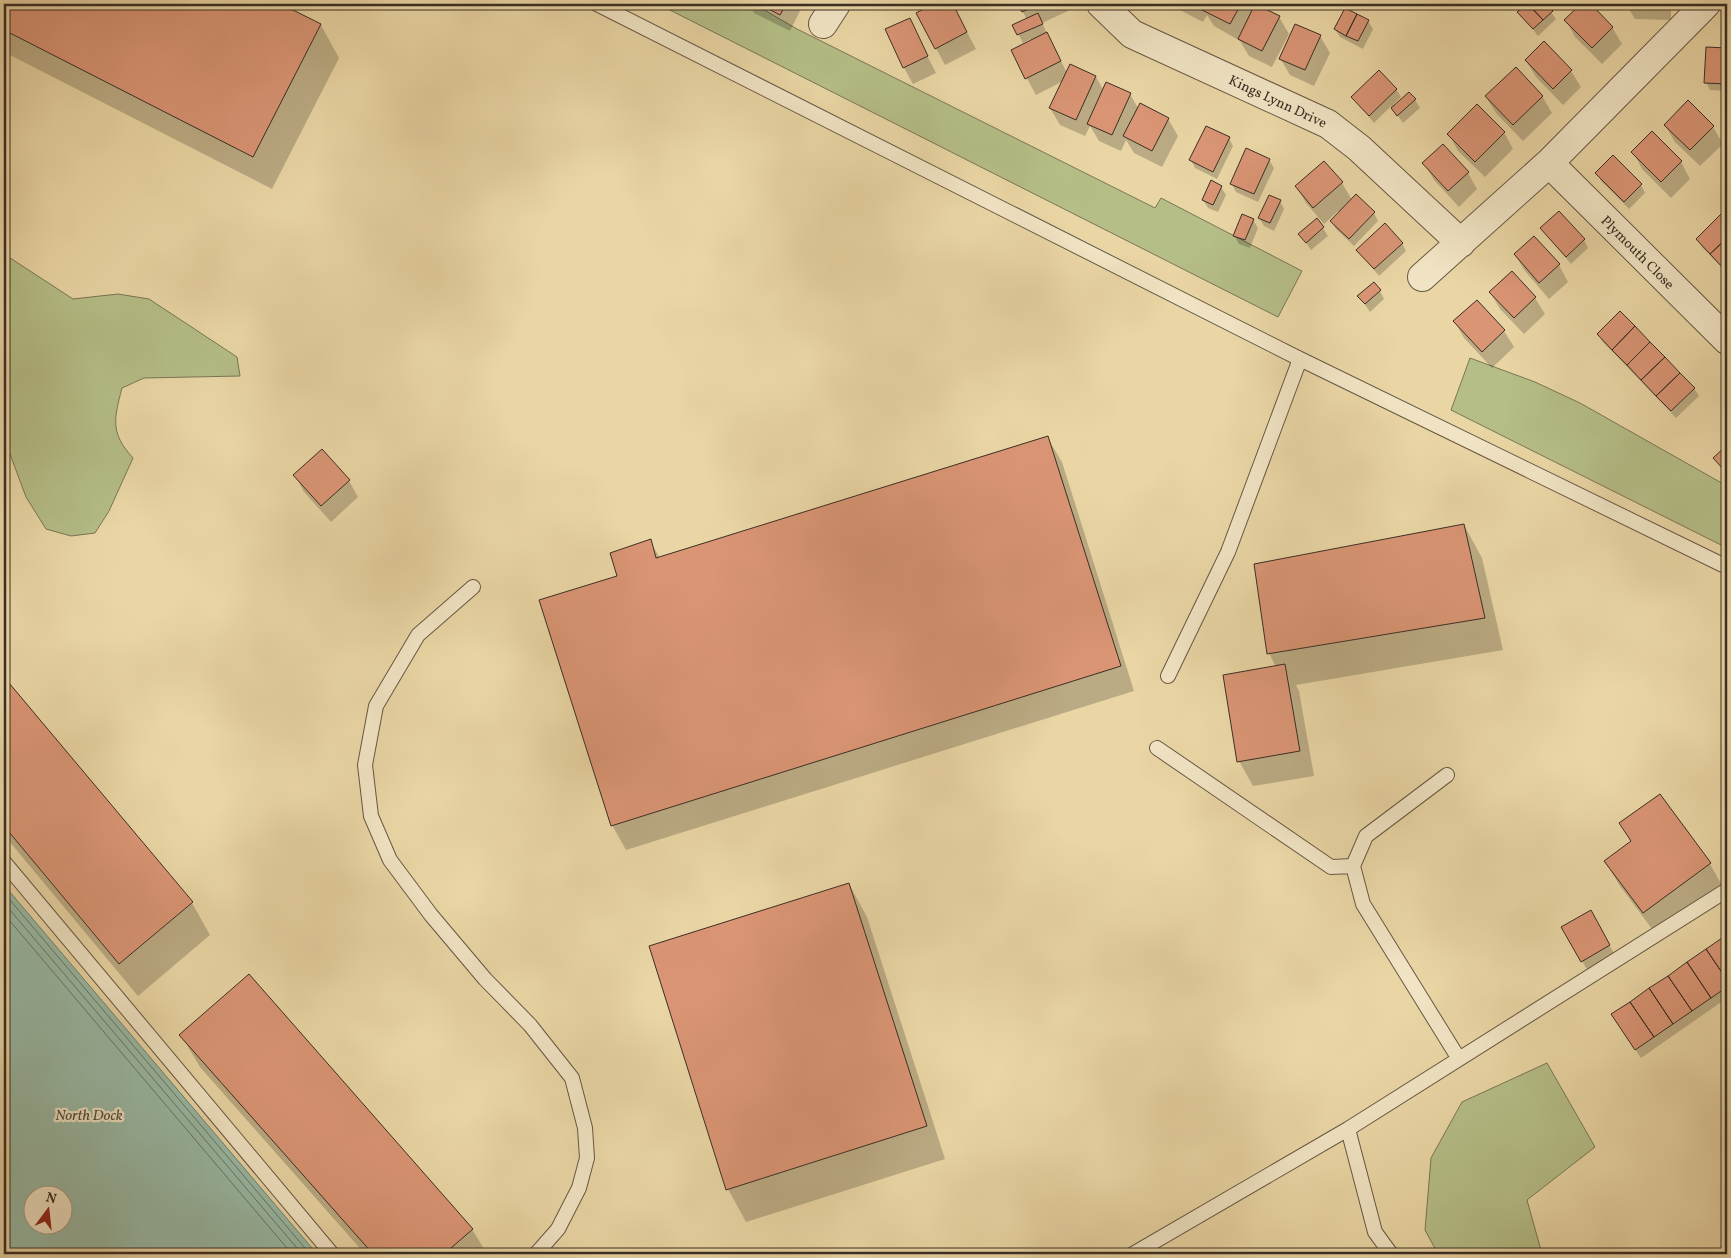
<svg xmlns="http://www.w3.org/2000/svg" width="1731" height="1258" viewBox="0 0 1731 1258" font-family="Vollkorn,serif">
	<style>
		.green { fill: #b5be87; stroke: #787656 }
		.water { fill: #98b9a5; stroke: #728171; fill-rule: evenodd }
		.shadow { fill: #0003 }
		.lines { fill: none; stroke-linecap: round; stroke-linejoin: round }
		.shore { stroke: #697464; stroke-width: 1 }
		.building { fill: #da9575; stroke: #3a2e24 }
		.service-casing { stroke: #665844; stroke-width: 16 }
		.minor-casing { stroke: #665844; stroke-width: 30 }
		.service { stroke: #f1e4c4; stroke-width: 14 }
		.minor { stroke: #f1e4c4; stroke-width: 28 }
		.labels { text-anchor: middle; stroke-width: 4.5; stroke-linejoin: round; paint-order: stroke }
		.street-label { font-size: 14px; fill: #3a2e24; stroke: #f1e4c4 }
		.water-label { font-size: 15px; font-style: italic; fill: #4d4a3e; stroke: #f1e4c4 }
	</style>
	<rect width="100%" height="100%" fill="#ead6a5"/>
	<filter id="stains"><feTurbulence type="fractalNoise" baseFrequency=".004" numOctaves="4"/><feColorMatrix values="0 0 0 0 .2 0 0 0 0 .09 0 0 0 0 .02 0 0 0 .5 -.17"/></filter>
	<radialGradient id="worn" r=".72"><stop offset=".6" stop-color="#630" stop-opacity="0"/><stop offset="1" stop-color="#630" stop-opacity=".3"/></radialGradient>
	<path class="green" d="M658,4H754L797,29L1155,208L1161,198L1302,271L1278,317Z
		M4,254L73,299L118,294L149,299L237,357L240,376L144,378L122,388C114,419 110,433 133,458L109,511L95,533L71,536L46,529L26,497L4,438Z
		M1470,358L1535,382L1580,403L1727,486V548L1451,410Z
		M1547,1063L1595,1147L1527,1200L1542,1254H1438L1425,1230L1431,1158L1462,1102Z"/>
	<path class="water" d="M4,885L317,1254H4ZM32,1196H62V1226H32Z"/>
	<path class="shadow" d="M4,4H278L321,25L339,58L272,189L4,52Z
		M749,4H798L801,9L790,31L754,13Z
		M936,4H952L976,49L945,65L917,13Z
		M1019,4H1065L1068,11L1042,23L1067,73L1071,65L1096,77L1104,91L1130,94L1138,108L1168,119L1178,136L1162,167L1134,153L1126,140L1121,151L1099,141L1090,126L1085,136L1060,125L1050,108L1063,81L1036,95L1012,51L1031,41L1030,39L1023,43L1014,26L1027,20Z
		M1176,4H1256L1279,17L1289,34L1272,67L1249,56L1240,41L1214,26L1207,15L1203,22L1180,10Z
		M1528,4H1545L1556,19L1538,36L1519,12Z
		M1582,4H1589L1612,27L1622,44L1602,64L1575,37L1566,20Z
		M1626,4H1671V20L1635,19Z
		M909,20L936,73L913,84L904,68Z
		M1368,21L1373,29L1363,49L1340,37L1335,29Z
		M1320,36L1330,53L1314,86L1290,75L1280,58Z
		M1707,48L1727,49V91L1710,90L1706,82Z
		M1526,60L1571,71L1581,87L1563,105L1536,77Z
		M1396,89L1401,97L1394,104L1395,106L1415,100L1420,108L1403,123L1391,106L1374,123L1352,97Z
		M1542,96L1552,113L1523,141L1496,113L1486,97Z
		M1688,102L1713,127L1723,144L1700,166L1675,142L1665,125Z
		M1504,132L1513,149L1485,177L1458,151L1449,134Z
		M1229,138L1233,146L1217,179L1195,168L1191,160Z
		M1633,152L1681,162L1690,179L1671,198L1642,169Z
		M1269,160L1274,168L1258,202L1236,192L1232,184Z
		M1424,163L1468,173L1477,189L1459,207L1434,180Z
		M1597,173L1641,185L1645,193L1629,209L1601,181Z
		M1342,183L1352,200L1374,213L1378,221L1354,246L1336,229L1331,221L1340,212L1338,211L1324,224L1306,203L1296,186Z
		M1221,187L1226,195L1218,212L1208,208L1203,200Z
		M1280,201L1284,209L1274,231L1264,226L1259,218Z
		M1721,216L1727,223V273L1702,247L1697,239Z
		M1317,219L1328,236L1311,250L1300,234Z
		M1253,220L1258,228L1250,248L1239,244L1234,235Z
		M1541,229L1584,240L1588,248L1571,264Z
		M1402,243L1406,251L1379,276L1358,250Z
		M1515,255L1559,265L1568,282L1549,299L1525,271Z
		M1380,291L1384,299L1370,312L1359,296Z
		M1490,292L1535,298L1545,314L1524,334L1500,309Z
		M1477,302L1504,331L1514,347L1492,368L1464,338L1455,322Z
		M1598,334L1694,388L1699,396L1676,418L1603,342Z
		M1047,437L1062,462L1134,691L626,850L612,825L619,576L650,541L660,558Z
		M1727,447V478L1715,458Z
		M295,475L349,481L358,497L331,522L304,492Z
		M1464,525L1482,558L1503,650L1296,685L1299,691L1314,776L1253,786L1239,761L1276,667L1269,653Z
		M4,679L192,903L210,935L138,996L4,835Z
		M1659,795L1710,864L1724,889L1658,937L1620,886L1605,861L1631,842L1620,823Z
		M849,884L867,917L945,1159L746,1222L728,1189Z
		M1590,912L1619,962L1592,978L1563,928Z
		M1727,936V998L1641,1058L1612,1015Z
		M181,1035L472,1229L487,1254H365L200,1067Z"/>
	<g class="lines">
		<path class="shore" d="M4,893L310,1254
			M4,903L302,1254
			M4,914L292,1254"/>
	</g>
	<path class="building" d="M4,4H281L321,24L253,157L4,30Z
		M759,4H786L780,15Z
		M933,4H953L967,32L935,49L916,13Z
		M1017,4H1039L1022,12Z
		M1206,4H1241L1230,24L1202,10Z
		M1255,4L1280,16L1262,51L1238,39Z
		M1528,4L1543,20L1533,29L1517,12Z
		M1528,4H1547L1553,11L1543,20Z
		M1581,4H1591L1613,27L1592,48L1564,20Z
		M1345,8L1357,14L1346,36L1334,29Z
		M1038,13L1043,24L1017,35L1012,25Z
		M1357,14L1369,20L1358,41L1346,36Z
		M910,18L928,56L903,68L885,29Z
		M1295,24L1321,35L1305,70L1279,59Z
		M1047,32L1061,61L1025,79L1011,50Z
		M1544,41L1572,70L1553,89L1525,60Z
		M1706,47L1727,48V84L1704,83Z
		M1070,64L1096,76L1076,120L1049,108Z
		M1516,67L1543,96L1513,125L1485,96Z
		M1379,70L1397,89L1369,116L1351,97Z
		M1106,82L1131,93L1112,135L1087,124Z
		M1409,92L1416,99L1397,116L1391,108Z
		M1688,100L1714,126L1690,150L1664,125Z
		M1140,103L1169,118L1152,151L1123,136Z
		M1477,104L1505,132L1475,162L1447,134Z
		M1206,126L1230,137L1213,172L1189,160Z
		M1652,131L1682,161L1661,182L1631,152Z
		M1443,144L1469,172L1448,191L1422,163Z
		M1246,148L1270,159L1254,194L1230,184Z
		M1613,155L1642,184L1624,202L1595,173Z
		M1324,161L1343,182L1313,208L1295,186Z
		M1211,180L1222,186L1213,205L1202,200Z
		M1356,194L1375,212L1349,239L1330,221Z
		M1269,195L1281,200L1270,223L1258,218Z
		M1559,211L1585,239L1566,257L1540,228Z
		M1242,214L1254,219L1245,240L1233,236Z
		M1721,214L1727,221V238L1710,254L1696,239Z
		M1317,218L1324,227L1306,243L1298,234Z
		M1385,223L1403,243L1374,269L1356,250Z
		M1534,236L1560,264L1539,283L1514,254Z
		M1727,238V267L1725,270L1710,254Z
		M1512,271L1536,297L1514,318L1489,292Z
		M1374,282L1381,290L1365,304L1357,296Z
		M1477,300L1505,330L1482,352L1453,321Z
		M1620,311L1635,326L1612,350L1597,334Z
		M1635,326L1650,342L1627,365L1612,350Z
		M1650,342L1665,357L1641,380L1627,365Z
		M1665,357L1680,373L1656,396L1641,380Z
		M1680,373L1695,388L1671,411L1656,396Z
		M1048,436L1121,666L611,826L539,600L617,576L610,553L651,539L656,558Z
		M1727,445V473L1713,458Z
		M322,449L350,480L321,506L293,475Z
		M1464,524L1485,618L1267,654L1254,564Z
		M1285,664L1300,751L1237,762L1223,675Z
		M4,677L193,902L119,964L4,826Z
		M1660,794L1711,863L1643,913L1604,861L1631,841L1619,823Z
		M849,883L927,1126L726,1190L649,946Z
		M1591,910L1610,945L1581,962L1561,927Z
		M1725,936L1727,940V980L1706,949Z
		M1706,949L1727,980V987L1711,998L1687,962Z
		M1687,962L1711,998L1692,1011L1668,976Z
		M249,974L473,1229L444,1254H373L179,1035Z
		M1668,976L1692,1011L1673,1024L1649,988Z
		M1649,988L1673,1024L1654,1037L1630,1002Z
		M1630,1002L1654,1037L1635,1050L1611,1014Z"/>
	<g class="lines">
		<g class="service-casing">
			<path id="service" d="M597,4L1300,359L1727,567
				M473,587L418,635L376,706L365,765L371,816L390,860L431,915L485,979L530,1025L572,1078L585,1128L587,1158L579,1188L558,1229L536,1254
				M1168,676L1228,552L1300,359
				M1157,748L1331,867L1353,866
				M1447,775L1366,836L1353,866L1363,904L1459,1059
				M4,862L332,1254
				M1348,1129L1375,1232L1391,1254
				M1133,1254L1348,1129L1727,890"/>
		</g>
		<g class="minor-casing">
			<path id="minor" d="M1101,4L1132,34L1328,124L1359,148L1461,243
				M823,24L836,4
				M1549,163L1727,340
				M1422,277L1549,163L1706,4"/>
		</g>
		<use href="#service" class="service"/>
		<use href="#minor" class="minor"/>
	</g>
	<g class="labels">
		<g class="street-label">
			<text transform="translate(1278 101) rotate(25)" y="5">Kings Lynn Drive</text>
			<text transform="translate(1638 252) rotate(45)" y="5">Plymouth Close</text>
		</g>
		<g class="water-label">
			<text x="89" y="1120">North Dock</text>
		</g>
	</g>
	<rect width="1731" height="1258" fill="none" stroke="#ead6a5" stroke-width="20"/>
	<rect x="5" y="5" width="1721" height="1248" fill="none" stroke="#3a2e24" stroke-width="2.5"/>
	<rect x="10" y="10" width="1711" height="1238" fill="none" stroke="#3a2e24"/>
	<g transform="translate(48 1210) rotate(15)"><circle r="24" fill="#f1e4c4" stroke="#a89b84"/>
	<path d="M0-4L9 19L0 12L-9 19Z" fill="#8f2418"/>
	<text y="-8" font-size="14" font-weight="bold" text-anchor="middle" fill="#3a2e24">N</text>
	</g>
	<rect width="100%" height="100%" filter="url(#stains)"/>
	<rect width="100%" height="100%" fill="url(#worn)"/>
</svg>
